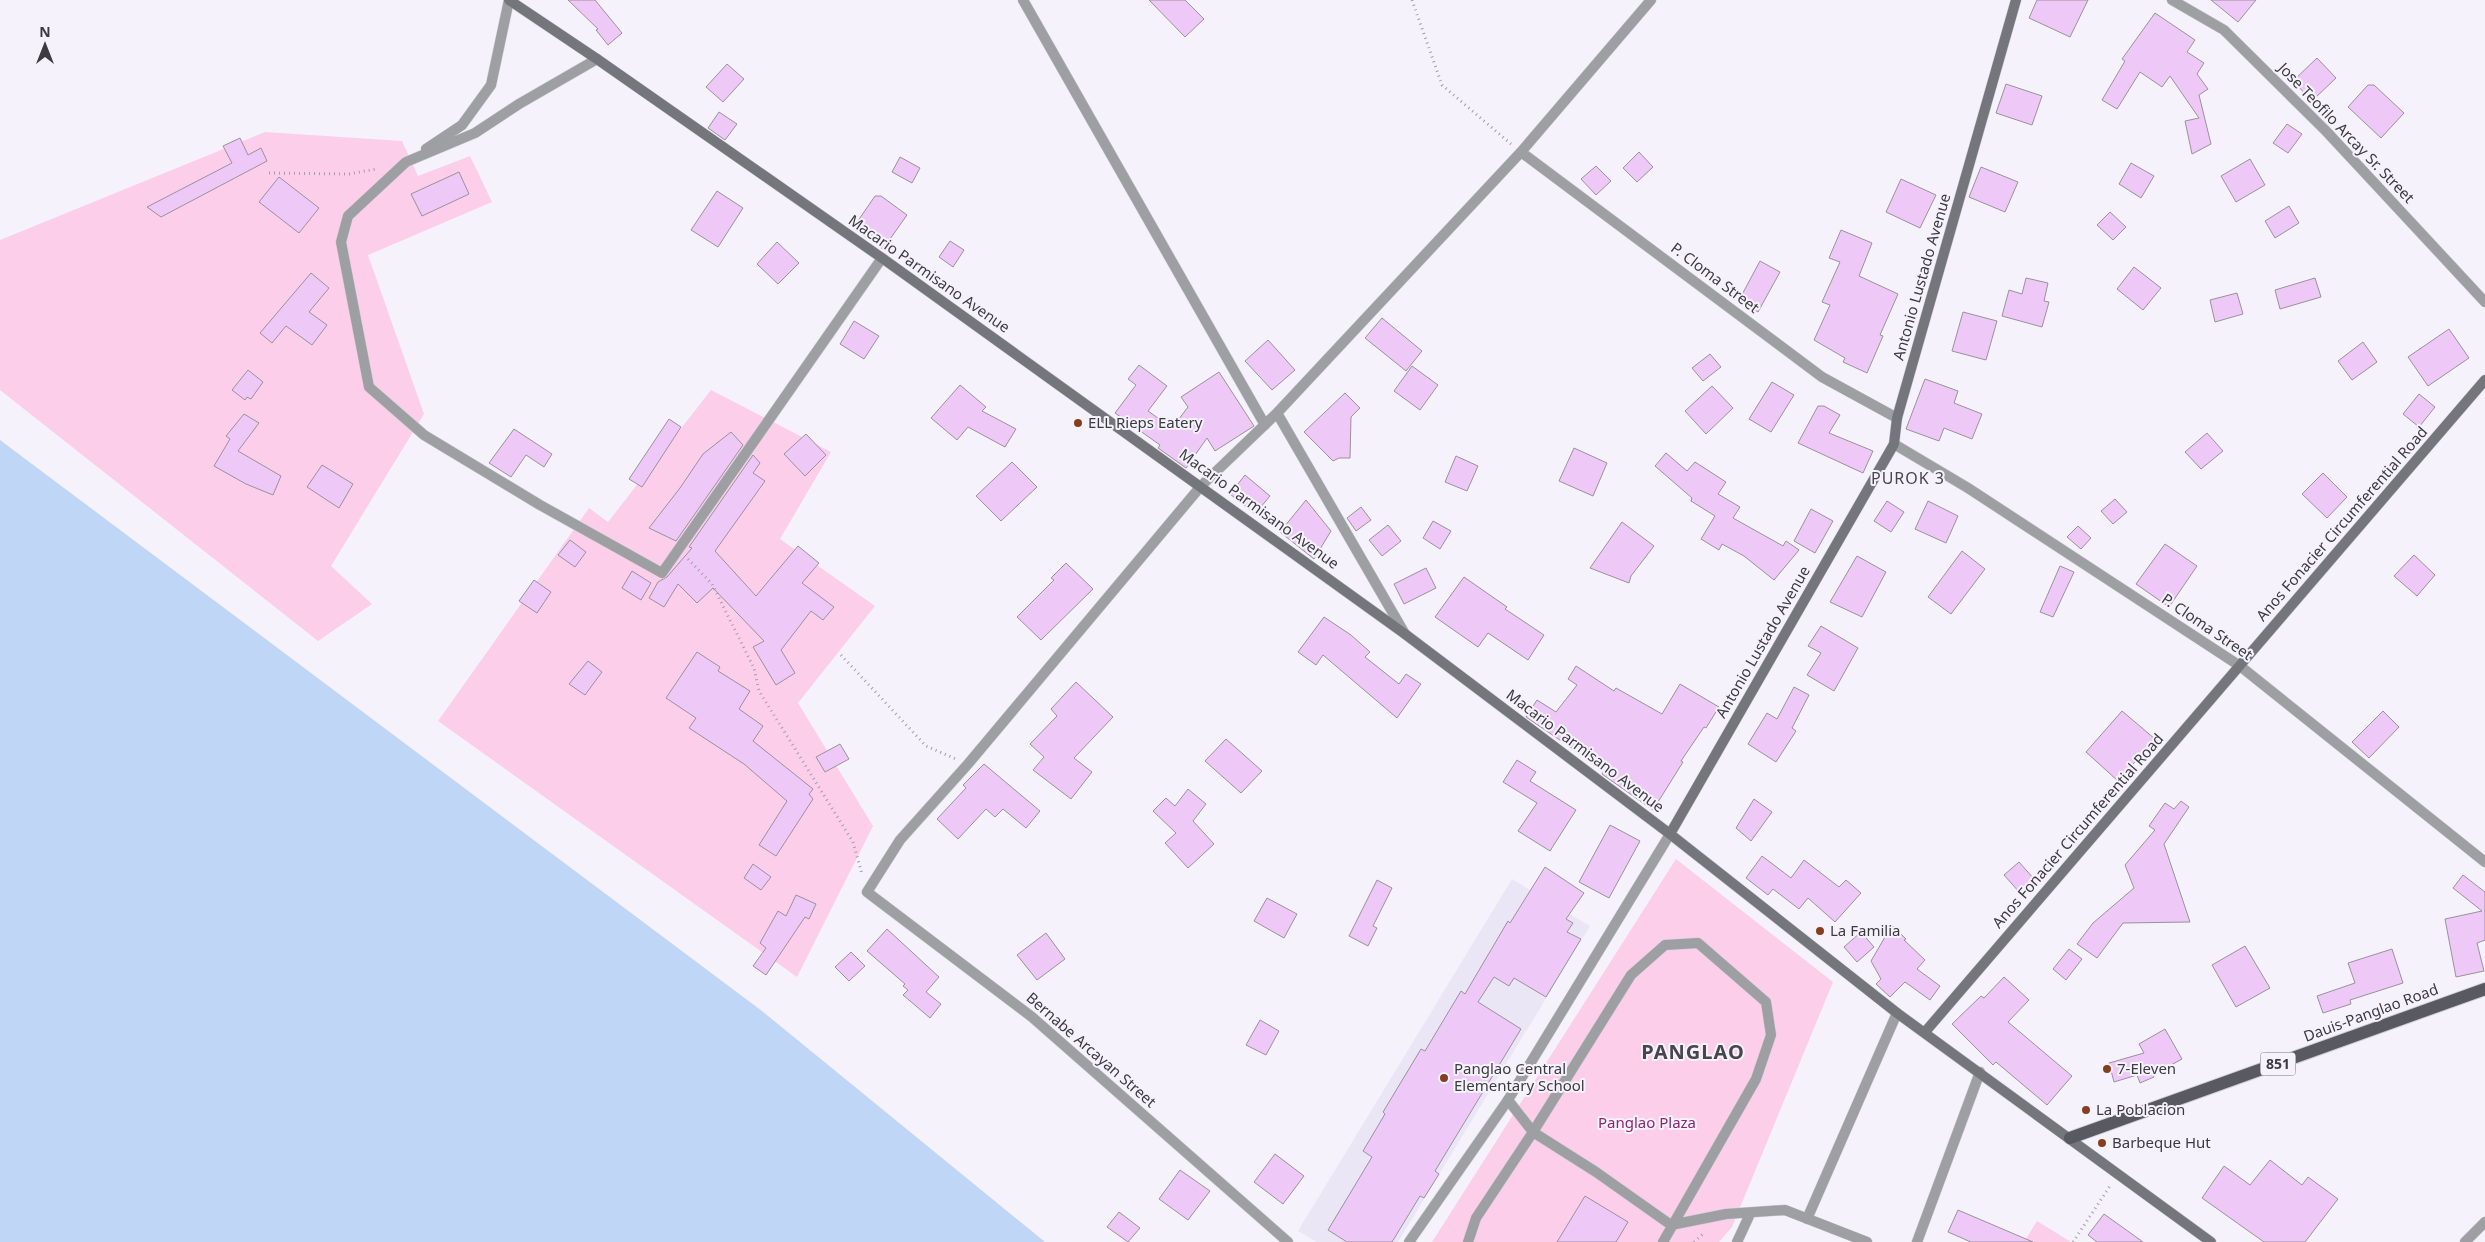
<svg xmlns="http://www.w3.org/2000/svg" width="2485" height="1242" viewBox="0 0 2485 1242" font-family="'Noto Sans',sans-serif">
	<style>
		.built { fill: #eae6f6 }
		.green { fill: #fcceea }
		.water { fill: #c0d6f6 }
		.building { fill: #eec8f7; stroke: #99929a }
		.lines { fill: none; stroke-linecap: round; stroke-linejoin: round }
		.lane-casing { stroke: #d0cdd6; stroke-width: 11 }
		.street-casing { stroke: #d0cdd6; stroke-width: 11 }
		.secondary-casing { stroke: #d0cdd6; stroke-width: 11 }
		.primary-casing { stroke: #d0cdd6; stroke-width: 14 }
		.path { stroke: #a2a0a7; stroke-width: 3; stroke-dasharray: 1 4; stroke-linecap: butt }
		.lane { stroke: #9e9fa3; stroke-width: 10 }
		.street { stroke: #9e9fa3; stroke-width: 10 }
		.secondary { stroke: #75767c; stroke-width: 10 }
		.primary { stroke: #595a61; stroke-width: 12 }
		.poi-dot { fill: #853e1e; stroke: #f5f2fc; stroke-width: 2 }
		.labels { text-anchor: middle; stroke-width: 4; stroke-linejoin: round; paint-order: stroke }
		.shield { fill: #f5f2fc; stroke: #747278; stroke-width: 1 }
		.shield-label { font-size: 14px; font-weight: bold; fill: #3c3b3f }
		.street-label { font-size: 15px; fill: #3c3b3f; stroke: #f5f2fc }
		.poi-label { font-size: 15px; fill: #3c3b3f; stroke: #f5f2fc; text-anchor: start }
		.park-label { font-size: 15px; fill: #8a276f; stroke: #f5f2fc }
		.neighbourhood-label { font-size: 16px; letter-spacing: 1px; fill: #48454d; stroke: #f5f2fc }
		.district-label { font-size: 20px; font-weight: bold; letter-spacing: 1px; fill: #48454d; stroke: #f5f2fc }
	</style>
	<rect width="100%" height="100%" fill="#f5f2fc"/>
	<path class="built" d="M1512,879L1590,926L1398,1242H1317L1298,1231Z"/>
	<path class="green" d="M265,132L402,141L418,176L470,156L492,202L368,255L424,414L331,566L372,604L318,641L0,390V240Z
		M711,390L831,452L780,539L875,606L798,703L873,826L797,977L438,721L589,508L608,522Z
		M1676,859L1833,982L1732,1227L1719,1242H1432Z
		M2037,1221L2071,1242H2024Z"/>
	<path class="water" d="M0,440L762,1011L1045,1242H0Z"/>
	<path class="building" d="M568,0H595L622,33L608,45L596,30L598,29Z
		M1149,0H1185L1204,19L1185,37Z
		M2037,0H2088L2070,37L2029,18Z
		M2211,0H2256L2238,22Z
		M2155,13L2195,40L2187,52L2204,63L2197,74L2208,89L2199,95L2211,144L2192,154L2185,121L2199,118L2170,76L2162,87L2140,72L2117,109L2102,100L2125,61L2122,59Z
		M2317,58L2336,78L2312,101L2293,81Z
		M727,64L744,79L723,102L706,87Z
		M2006,84L2042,96L2032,125L1996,113Z
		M2368,85H2374L2404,113L2381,138L2348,107Z
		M719,112L737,124L725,140L708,128Z
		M2287,124L2302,134L2288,153L2273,143Z
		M240,138L248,155L261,148L267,161L161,217L147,207L232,163L223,146Z
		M1639,152L1653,167L1637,182L1623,168Z
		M900,157L920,168L912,183L892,172Z
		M2250,159L2265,185L2236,202L2221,176Z
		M2131,163L2154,176L2141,198L2119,184Z
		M1596,166L1611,181L1596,195L1581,179Z
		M1981,167L2018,182L2005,212L1969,197Z
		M459,172L469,194L422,216L411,194Z
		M279,177L319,208L299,233L259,202Z
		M1901,179L1936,195L1920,228L1886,212Z
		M717,191L743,208L718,247L691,230Z
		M875,196H881L907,215L883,249L853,228Z
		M2289,206L2299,223L2275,238L2265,221Z
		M2110,212L2126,227L2113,240L2097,225Z
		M1841,230L1872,243L1859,276L1898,294L1880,335L1883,336L1867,373L1843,362L1845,358L1814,340L1830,305L1822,302L1840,262L1829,258Z
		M950,241L964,250L953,267L939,257Z
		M777,242L799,263L778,284L757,264Z
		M1760,261L1780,272L1758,312L1738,302Z
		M2134,267L2161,288L2143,310L2117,289Z
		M311,273L329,288L309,312L327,325L312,345L286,326L272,343L260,333Z
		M2026,278L2048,283L2044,301L2049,302L2042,327L2002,316L2009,290L2022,294Z
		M2315,278L2321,297L2280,309L2275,290Z
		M2237,293L2243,314L2215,322L2210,300Z
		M1963,312L1997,321L1986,360L1952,351Z
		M1382,318L1422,351L1406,371L1365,338Z
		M854,321L879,336L864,359L840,344Z
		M2449,329L2469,358L2428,386L2408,357Z
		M1268,340L1295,370L1272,390L1245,361Z
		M2363,342L2377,362L2352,380L2338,361Z
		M1710,354L1721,367L1703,381L1692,368Z
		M1139,365L1167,386L1148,411L1172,428L1188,407L1181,397L1219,372L1254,426L1215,451L1207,438L1186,468L1158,448L1160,445L1115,413L1136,385L1128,379Z
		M1412,366L1438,385L1420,410L1394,391Z
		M248,370L263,382L251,399L247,397L245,400L232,390Z
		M1925,379L1958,391L1954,403L1982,414L1972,439L1944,428L1939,441L1906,429Z
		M1772,382L1794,395L1771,432L1749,419Z
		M960,385L986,407L982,411L1016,429L1005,447L968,427L957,440L931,418Z
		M1712,386L1733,408L1706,434L1685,411Z
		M1345,393L1360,408L1351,417L1350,458H1339L1333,461L1304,432Z
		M2419,394L2435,407L2419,427L2403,414Z
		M1818,406H1824L1840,415L1829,433L1873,451L1863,473L1798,443Z
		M244,414L259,423L238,451L281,476L273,495L246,484L214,466L230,439L226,436Z
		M669,419L681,427L642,487L629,479Z
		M514,429L552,454L544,467L526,455L511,477L489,463Z
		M731,432L743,445L676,541L649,528L680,488L703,454Z
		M2207,433L2223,451L2201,469L2185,452Z
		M806,434L826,455L805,476L784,454Z
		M1574,448L1607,463L1593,496L1559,481Z
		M1666,453L1687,471L1695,462L1726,482L1718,494L1740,507L1733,518L1783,546L1786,541L1799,550L1774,580L1744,556L1722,544L1719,550L1701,539L1715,516L1691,501L1692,498L1655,466Z
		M753,455L760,463L753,473L765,481L715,551L756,596L798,546L819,563L802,583L834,607L823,620L811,611L781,650L795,673L776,685L753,647L764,641L713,588L697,603L678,584L664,607L649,598L658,582L667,577L692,548L689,547Z
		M1456,456L1478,466L1467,491L1445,482Z
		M1012,462L1037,487L1001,521L976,496Z
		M322,465L353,484L339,508L307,487Z
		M2323,473L2347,497L2327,518L2302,494Z
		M1245,475L1270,496L1255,514L1230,494Z
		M2115,499L2127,512L2113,524L2101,511Z
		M1306,500L1331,531L1314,559L1280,532Z
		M1887,501L1904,512L1891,532L1874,521Z
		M1928,501L1958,516L1946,543L1915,529Z
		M1361,507L1371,520L1356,531L1347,518Z
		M1811,509L1833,521L1815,553L1794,541Z
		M1433,521L1451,531L1440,549L1423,538Z
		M1622,522L1654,546L1631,576L1629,583L1590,568Z
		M1388,525L1401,541L1382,556L1369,540Z
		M2078,526L2091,538L2081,549L2067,537Z
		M570,540L586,552L575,567L558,555Z
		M2165,544L2197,566L2169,607L2136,584Z
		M1962,551L1985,569L1951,614L1928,597Z
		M2414,555L2435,575L2417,596L2394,576Z
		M1857,556L1886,572L1862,617L1830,602Z
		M1066,563L1093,589L1041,640L1017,617L1054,580L1051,578Z
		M2060,566L2074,572L2053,617L2040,612Z
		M1426,568L1436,588L1404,604L1394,584Z
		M632,571L651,583L641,600L622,588Z
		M1464,577L1507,607L1505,609L1544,635L1528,660L1488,633L1478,647L1435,617Z
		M534,580L551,592L537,613L519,601Z
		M1324,617L1351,635L1370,652L1365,657L1399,684L1406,674L1421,684L1397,718L1323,655L1316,665L1298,652Z
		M1821,626L1858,648L1834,691L1807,675L1821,653L1808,646Z
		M697,652L720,667L718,671L750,691L739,709L763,726L753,741L813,789L809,794L813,799L776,856L759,845L787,801L744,764L689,728L696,718L666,698Z
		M588,661L602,672L585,695L569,684Z
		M1576,666L1614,691L1616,688L1662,714L1680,684L1719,707L1706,728L1704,727L1681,761L1683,762L1653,810L1602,774L1604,770L1526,717L1537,700L1556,712L1577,685L1568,679Z
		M1076,682L1113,717L1074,758L1092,772L1071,799L1033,770L1044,757L1030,744L1057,716L1051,709Z
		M1794,687L1809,695L1792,728L1796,731L1776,762L1748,744L1767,713L1777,719Z
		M2122,711L2155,739L2118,781L2086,752Z
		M2383,711L2399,727L2369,758L2352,742Z
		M1226,739L1262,771L1241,793L1205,761Z
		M840,744L849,759L825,772L816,757Z
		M1517,760L1536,772L1530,781L1576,810L1550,851L1518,831L1537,803L1503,782Z
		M984,764L1040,811L1026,828L1003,809L995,817L986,809L958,839L937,819L966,788L963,785Z
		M1188,789L1206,804L1193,821L1214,844L1188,868L1165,843L1176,833L1153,811L1166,798L1175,806Z
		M1754,799L1772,812L1751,841L1736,828Z
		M2181,801L2189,807L2164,844L2190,922L2123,923L2097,958L2077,944L2093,923L2134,888L2125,865L2155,830L2149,826L2165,803L2174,809Z
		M1610,825L1640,841L1609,898L1579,882Z
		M1762,856L1791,878L1804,860L1839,887L1846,880L1861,893L1835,922L1808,898L1799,909L1773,889L1768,895L1746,878Z
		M2019,862L2035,880L2020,893L2004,875Z
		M753,864L771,877L761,890L744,878Z
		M1545,867L1584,893L1566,919L1573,923L1567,932L1581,939L1546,997L1514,978L1509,986L1494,977L1478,1002L1521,1029L1435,1171L1439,1174L1424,1198L1420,1196L1392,1242H1347L1328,1230L1372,1157L1363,1151L1385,1114L1383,1112L1421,1049L1425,1051L1461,991L1465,994L1508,921L1510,923Z
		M2463,875L2485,892V940L2477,943L2484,971L2456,977L2445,919L2482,911L2453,888Z
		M1377,880L1392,888L1373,926L1377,928L1368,946L1349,936Z
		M796,895L816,904L809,919L805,917L766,975L753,966L766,948L760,943L778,911L786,916Z
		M1267,898L1297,914L1284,938L1254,921Z
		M1892,925L1906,939L1904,940L1925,960L1917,969L1940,986L1930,1000L1905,982L1890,997L1876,984L1881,979L1871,961Z
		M887,929L939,977L926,992L941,1004L930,1018L903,995L908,990L903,986L905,984L867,951Z
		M1861,932L1874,947L1857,962L1844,947Z
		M1046,933L1065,959L1037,980L1017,955Z
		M2245,946L2270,988L2236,1007L2212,965Z
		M2069,949L2082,959L2066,980L2053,969Z
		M2392,949L2403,983L2350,1000L2351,1004L2323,1013L2317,996L2355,983L2348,963Z
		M851,952L865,966L849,981L835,967Z
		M2004,977L2029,1000L2008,1022L2072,1076L2047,1105L1996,1062L1993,1065L1952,1024L1981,996L1984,998Z
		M1260,1020L1279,1031L1266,1055L1246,1045Z
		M2165,1029L2182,1059L2153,1075L2154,1077L2140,1083L2137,1075L2114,1082L2109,1063L2144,1053L2139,1044Z
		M1275,1154L1304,1176L1283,1204L1254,1182Z
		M2270,1160L2302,1185L2308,1177L2338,1199L2305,1242H2264L2202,1198L2224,1166L2250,1185Z
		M1180,1170L1210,1191L1188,1220L1159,1199Z
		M1585,1196L1628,1222L1616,1242H1557Z
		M1958,1210L2033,1242H1971L1948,1232Z
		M1119,1212L1140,1228L1128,1242L1107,1227Z
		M2104,1214L2143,1242H2097L2088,1235Z"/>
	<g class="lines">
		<g class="lane-casing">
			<path id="lane" d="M597,59L519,104L475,133L406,162L348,216L341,242L369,387L424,435L540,505L662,573L882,258
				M426,149L462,125L491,85L509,0
				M1508,1100L1533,1132L1596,1172L1671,1225L1726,1214L1785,1210L1867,1242
				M1807,1219L1897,1013
				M1468,1242L1476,1218L1533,1132L1631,975L1665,945L1698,943L1766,1002L1771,1035L1756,1079L1663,1242
				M1737,1242L1750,1214
				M1917,1242L1980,1072"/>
		</g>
		<g class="street-casing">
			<path id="street" d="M1023,0L1265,425
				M2172,0L2224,30L2326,131L2485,302
				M1521,152L1822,377L1897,418
				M1277,413L1521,152L1651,0
				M1894,444L1968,488L2240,666L2485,862
				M1288,1242L1032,1017L867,892L900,840L968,764L1201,486L1277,413L1405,634
				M1409,1242L1508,1100L1670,834
				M2465,1242L2485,1222"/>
		</g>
		<g class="secondary-casing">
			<path id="secondary" d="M509,0L597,59L882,258L1405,634L1670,834L1897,1013L2211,1242
				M1670,834L1894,444L1897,418L2016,0
				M1925,1032L2485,380"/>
		</g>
		<g class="primary-casing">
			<path id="primary" d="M2070,1138L2485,989"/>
		</g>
		<path class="path" d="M1412,0L1442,85L1511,144
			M269,173L349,174L376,169
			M688,559L712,584L754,668L759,691L853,842L862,874
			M841,655L926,746L956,759
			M1694,1242L1703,1234
			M2073,1242L2110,1186"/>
		<use href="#lane" class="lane"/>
		<use href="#street" class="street"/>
		<use href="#secondary" class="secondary"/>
		<use href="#primary" class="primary"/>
	</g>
	<g class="poi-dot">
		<circle cx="1078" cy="423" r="5"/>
		<circle cx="1820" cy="931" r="5"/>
		<circle cx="2107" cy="1069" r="5"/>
		<circle cx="1444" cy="1078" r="5"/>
		<circle cx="2086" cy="1110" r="5"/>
		<circle cx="2102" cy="1143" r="5"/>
	</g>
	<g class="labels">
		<rect class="shield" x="2260.5" y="1052.5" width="35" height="23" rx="4"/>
		<g class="shield-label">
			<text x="2278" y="1069">851</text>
		</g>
		<g class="street-label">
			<text transform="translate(2346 133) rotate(46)" y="5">Jose Teofilo Arcay Sr. Street</text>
			<text transform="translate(929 274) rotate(35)" y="5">Macario Parmisano Avenue</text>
			<text transform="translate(1922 277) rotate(-74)" y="5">Antonio Lustado Avenue</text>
			<text transform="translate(1715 278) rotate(37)" y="5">P. Cloma Street</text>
			<text transform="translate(1259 509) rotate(36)" y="5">Macario Parmisano Avenue</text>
			<text transform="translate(2342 524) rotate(-49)" y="5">Anos Fonacier Circumferential Road</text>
			<text transform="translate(2207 627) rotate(34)" y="5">P. Cloma Street</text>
			<text transform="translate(1763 642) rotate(-60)" y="5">Antonio Lustado Avenue</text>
			<text transform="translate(1585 751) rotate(37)" y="5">Macario Parmisano Avenue</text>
			<text transform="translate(2078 831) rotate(-49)" y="5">Anos Fonacier Circumferential Road</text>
			<text transform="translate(2371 1013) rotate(-20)" y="5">Dauis-Panglao Road</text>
			<text transform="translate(1091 1050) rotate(41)" y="5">Bernabe Arcayan Street</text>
		</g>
		<g class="poi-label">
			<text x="1088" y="428">ELL Rieps Eatery</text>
			<text x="1830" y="936">La Familia</text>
			<text x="1454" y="1074">Panglao Central<tspan x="1454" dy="17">Elementary School</tspan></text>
			<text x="2117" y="1074">7-Eleven</text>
			<text x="2096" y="1115">La Poblacion</text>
			<text x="2112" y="1148">Barbeque Hut</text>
		</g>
		<g class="park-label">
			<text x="1647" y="1128">Panglao Plaza</text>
		</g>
		<g class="neighbourhood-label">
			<text x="1908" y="484">PUROK 3</text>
		</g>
		<g class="district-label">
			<text x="1693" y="1059">PANGLAO</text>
		</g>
	</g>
	<g transform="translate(45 45)" stroke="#f5f2fc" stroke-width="4" paint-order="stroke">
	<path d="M0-4L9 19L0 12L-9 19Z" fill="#3c3b3f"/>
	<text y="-8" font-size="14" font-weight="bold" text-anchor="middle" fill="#3c3b3f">N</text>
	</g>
</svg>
